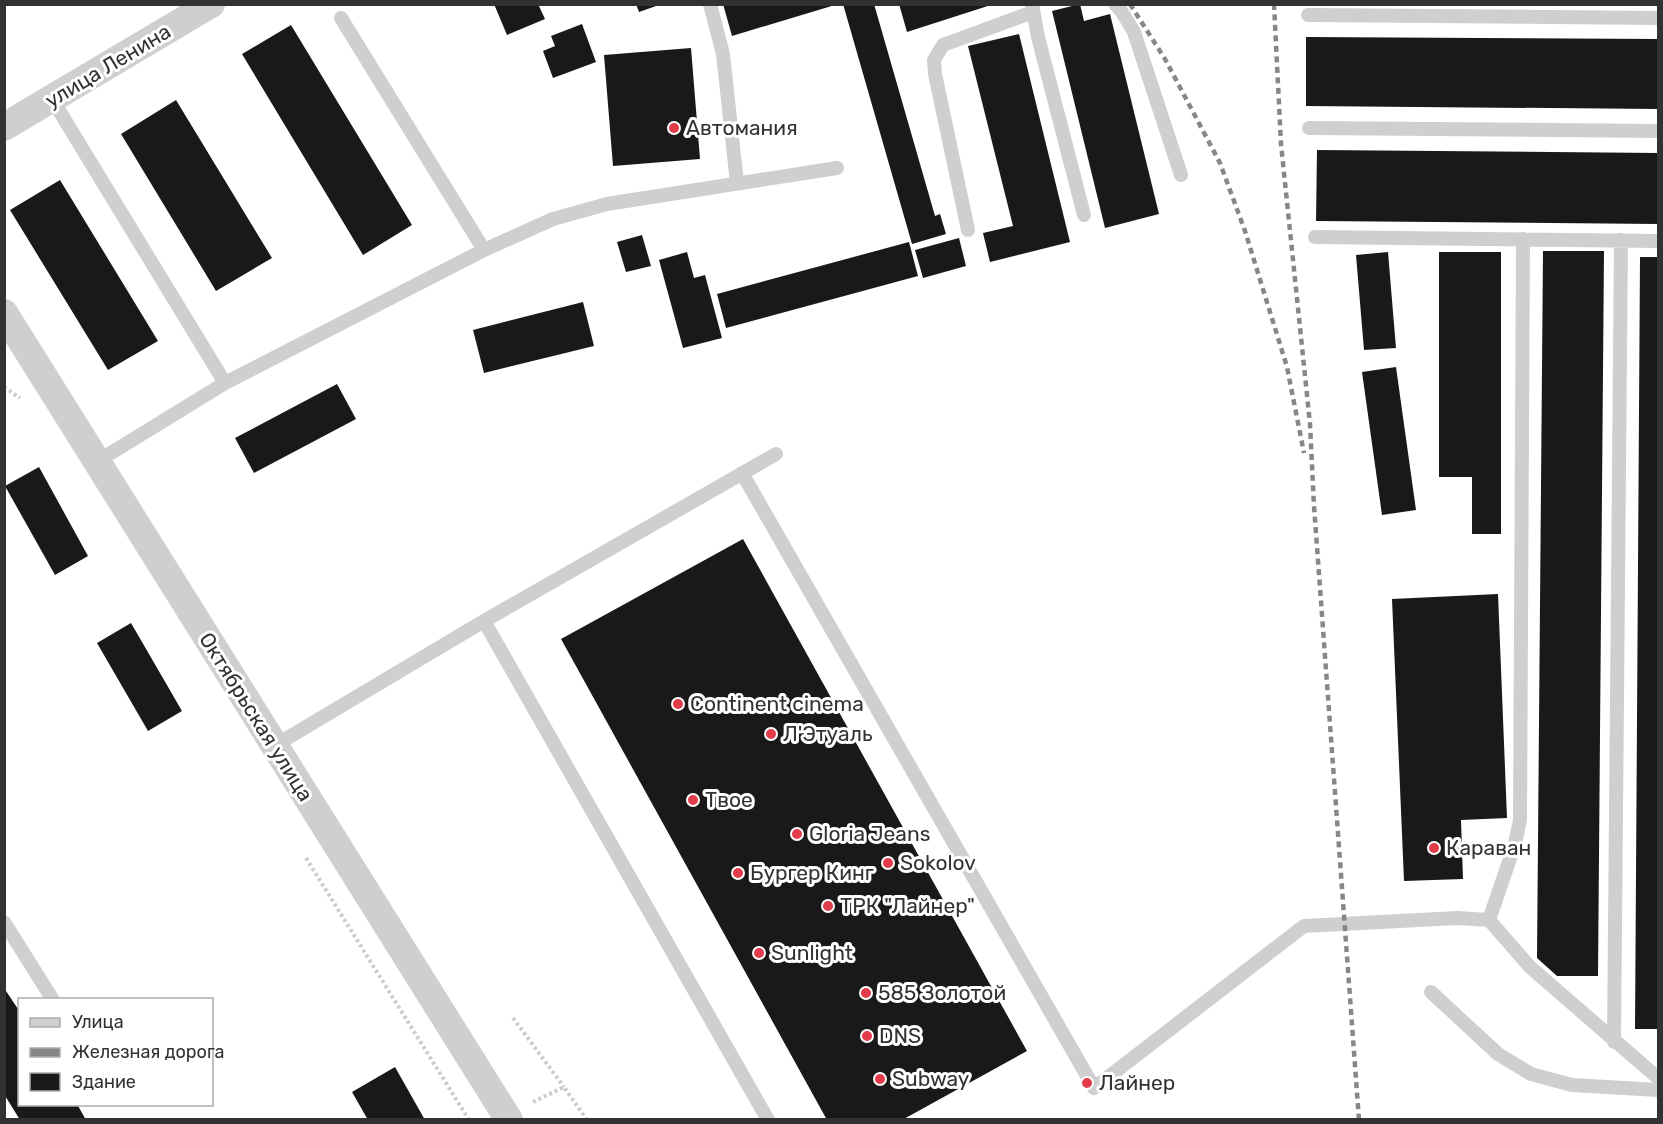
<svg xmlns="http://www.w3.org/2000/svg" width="1663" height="1124" viewBox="0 0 1663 1124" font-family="Rubik,sans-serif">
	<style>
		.building { fill: #191919 }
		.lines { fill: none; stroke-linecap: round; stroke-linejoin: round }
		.path { stroke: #ccc; stroke-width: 4; stroke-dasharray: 3 3; stroke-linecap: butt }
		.service { stroke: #cfcfcf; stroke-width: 14 }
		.minor { stroke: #cfcfcf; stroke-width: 28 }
		.rail { stroke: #878787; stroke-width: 4.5; stroke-dasharray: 6 4.5; stroke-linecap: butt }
		.poi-dot { fill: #e23b4a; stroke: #fff; stroke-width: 2 }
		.labels { text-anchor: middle; stroke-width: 6; stroke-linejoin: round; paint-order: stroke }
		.street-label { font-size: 21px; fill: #323232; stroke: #fff }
		.poi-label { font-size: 21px; fill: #323232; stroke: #fff; text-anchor: start }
	</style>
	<rect width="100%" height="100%" fill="#fff"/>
	<path class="building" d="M494,4H538L545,19L507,35Z
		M636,4H659V5L639,12Z
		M723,4H835V5L732,36Z
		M843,4H874L935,216L940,214L946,234L912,244Z
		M899,4H994L907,32Z
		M1080,4L1084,21L1110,14L1159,214L1105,228L1052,11Z
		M582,24L596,62L553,78L543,51L555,46L551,36Z
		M291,25L412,225L363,255L242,54Z
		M1019,34L1070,242L990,262L983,233L1013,226L968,46Z
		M1306,37L1658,39V109L1306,106Z
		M691,48L700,159L613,166L604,55Z
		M176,100L272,258L216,291L121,134Z
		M1317,150L1658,153V224L1316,221Z
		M60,180L158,341L108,370L10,210Z
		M642,235L651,266L626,272L617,242Z
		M959,238L966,266L923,278L915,250Z
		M909,242L918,276L726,328L717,294Z
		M1543,251H1604L1598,976H1557L1537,958Z
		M687,252L694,278L705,275L722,338L683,348L659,260Z
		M1388,252L1396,348L1364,350L1356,255Z
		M1439,252H1501V534H1472V477H1439Z
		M1640,257H1658V1029H1635Z
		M583,302L594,346L484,373L473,330Z
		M1396,367L1416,510L1382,515L1362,372Z
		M337,384L356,419L254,473L235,438Z
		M39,467L88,556L55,575L5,486Z
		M743,539L1027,1051L902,1120H827L561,639Z
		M1498,594L1507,818L1461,820L1463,879L1404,881L1392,599Z
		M131,623L182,711L148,731L97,643Z
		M4,988L20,1012V1104H77L86,1120H20L4,1094Z
		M395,1067L425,1120H368L352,1092Z"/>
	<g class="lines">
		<path class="path" d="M4,387L20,398
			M306,858L469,1120
			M513,1018L564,1087
			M533,1102L564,1087L587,1120"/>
		<path class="service" d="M710,4L723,54L737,183
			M1032,4L1038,37L1084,215
			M1115,4L1122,12L1134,32L1181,175
			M1308,15L1658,18
			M341,18L484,250
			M52,99L225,383
			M1309,128L1658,131
			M968,230L935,74L934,60L943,45L1033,12
			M1315,237L1658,241
			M98,461L225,383L484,250L553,219L607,204L837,168
			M742,473L1094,1088L1304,926L1457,918L1489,920L1530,967L1658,1078
			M484,621L768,1120
			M274,746L484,621L776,454
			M1489,920L1515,844L1520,820L1523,239
			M4,922L53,1000
			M1431,992L1498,1054L1531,1074L1572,1085L1658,1090
			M1614,1042L1621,240"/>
		<path class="minor" d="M4,127L211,4
			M4,313L509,1120"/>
		<path class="rail" d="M1130,4L1165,59L1220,163L1245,231L1287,367L1304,453
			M1274,4L1281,144L1310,424L1314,506L1359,1120"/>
	</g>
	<g class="poi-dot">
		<circle cx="674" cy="128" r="6"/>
		<circle cx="678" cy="704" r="6"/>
		<circle cx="771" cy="734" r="6"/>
		<circle cx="693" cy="800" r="6"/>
		<circle cx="797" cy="834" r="6"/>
		<circle cx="1434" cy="848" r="6"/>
		<circle cx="888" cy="863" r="6"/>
		<circle cx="738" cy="873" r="6"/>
		<circle cx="828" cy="906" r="6"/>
		<circle cx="759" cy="953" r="6"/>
		<circle cx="866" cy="993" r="6"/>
		<circle cx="867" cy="1036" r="6"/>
		<circle cx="880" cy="1079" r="6"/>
		<circle cx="1087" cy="1083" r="6"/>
	</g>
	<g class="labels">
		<g class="street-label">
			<text transform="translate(108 66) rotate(-31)" y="7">улица Ленина</text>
			<text transform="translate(256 717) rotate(58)" y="7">Октябрьская улица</text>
		</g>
		<g class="poi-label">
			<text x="686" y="135">Автомания</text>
			<text x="690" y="711">Continent cinema</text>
			<text x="783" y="741">Л'Этуаль</text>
			<text x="705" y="807">Твое</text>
			<text x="809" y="841">Gloria Jeans</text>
			<text x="1446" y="855">Караван</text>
			<text x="900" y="870">Sokolov</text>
			<text x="750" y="880">Бургер Кинг</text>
			<text x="840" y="913">ТРК "Лайнер"</text>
			<text x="771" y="960">Sunlight</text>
			<text x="878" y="1000">585 Золотой</text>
			<text x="879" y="1043">DNS</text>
			<text x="892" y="1086">Subway</text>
			<text x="1099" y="1090">Лайнер</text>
		</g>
	</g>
	<rect width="1663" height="1124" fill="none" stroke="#323232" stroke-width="12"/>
	<rect x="18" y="998" width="195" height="108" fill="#ffffff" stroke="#adadad" stroke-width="1.5"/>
	<rect x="30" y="1018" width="30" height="9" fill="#cfcfcf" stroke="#adadad" stroke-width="1.5"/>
	<text x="72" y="1028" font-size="18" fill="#323232">Улица</text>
	<rect x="30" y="1048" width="30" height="9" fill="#878787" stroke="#adadad" stroke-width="1.5"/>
	<text x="72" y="1058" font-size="18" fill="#323232">Железная дорога</text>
	<rect x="30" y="1073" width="30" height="18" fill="#191919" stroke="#adadad" stroke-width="1.5"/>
	<text x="72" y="1088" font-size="18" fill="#323232">Здание</text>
</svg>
